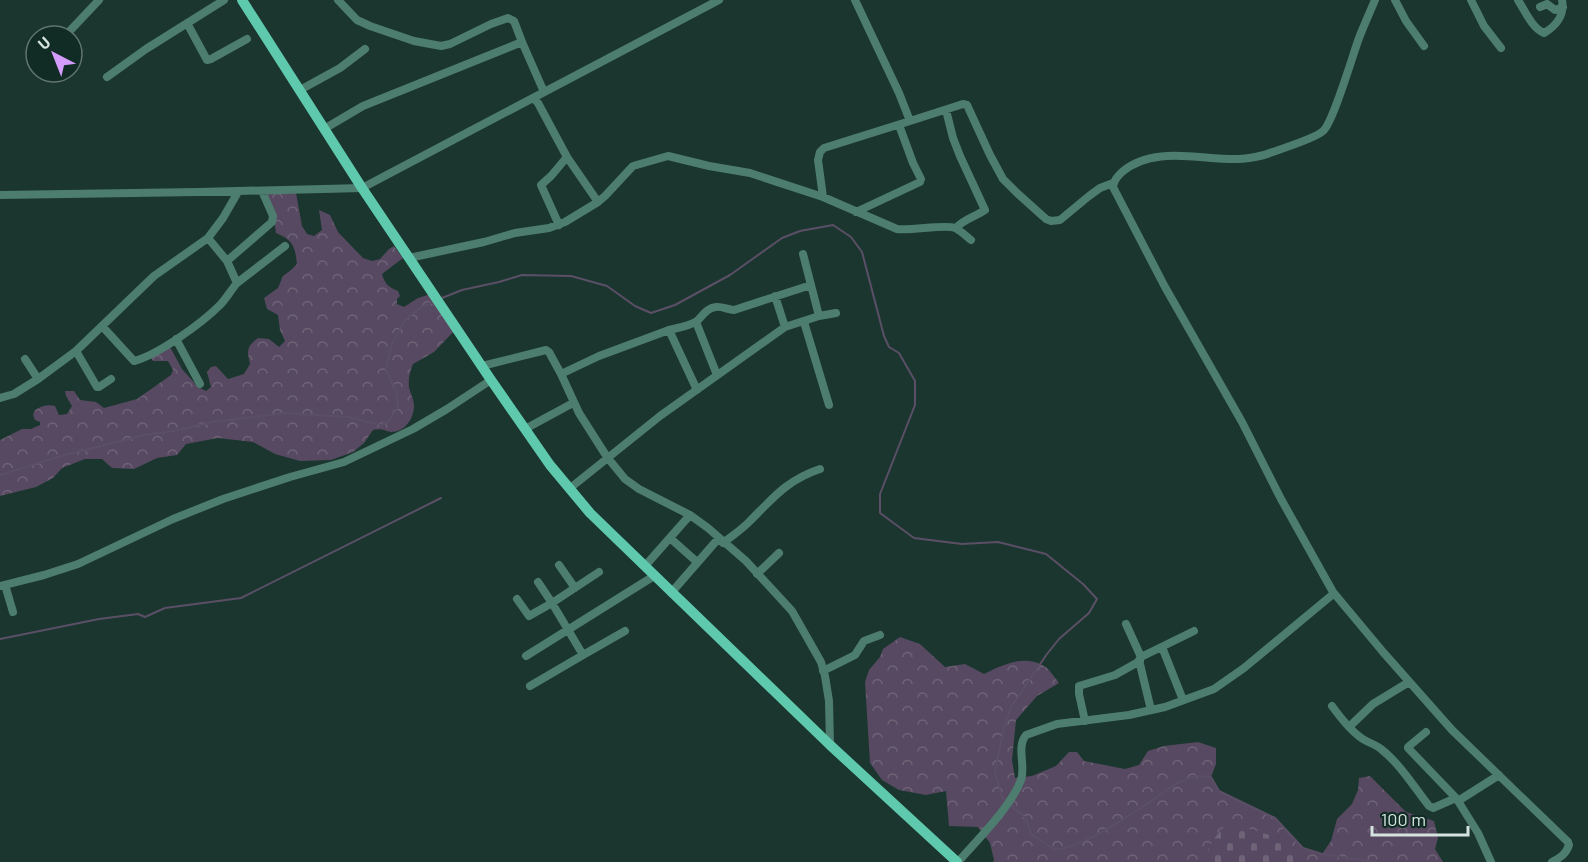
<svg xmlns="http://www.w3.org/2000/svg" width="1588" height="862" viewBox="0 0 1588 862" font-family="Barlow,sans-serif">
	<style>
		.forest { fill: url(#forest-crowns) }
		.cemetery { fill: url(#cemetery-stones) }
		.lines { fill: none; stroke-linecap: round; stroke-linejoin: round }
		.stream { stroke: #5a4f66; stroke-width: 2 }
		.minor { stroke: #4d7d6e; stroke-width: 8 }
		.major { stroke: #5fc9ad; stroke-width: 10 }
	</style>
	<defs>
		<pattern id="forest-crowns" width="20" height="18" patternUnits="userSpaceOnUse" patternTransform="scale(1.5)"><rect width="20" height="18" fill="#574961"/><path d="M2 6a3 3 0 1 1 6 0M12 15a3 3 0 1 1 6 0" fill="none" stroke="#6e6377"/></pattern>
		<pattern id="cemetery-stones" width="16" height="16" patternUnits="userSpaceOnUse" patternTransform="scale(1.5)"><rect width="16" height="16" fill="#574961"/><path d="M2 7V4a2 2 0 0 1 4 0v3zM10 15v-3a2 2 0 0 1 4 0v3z" fill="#6e6377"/></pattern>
	</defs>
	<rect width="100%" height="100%" fill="#1b362e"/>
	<path class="forest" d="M265,191L296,193L302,226L307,234L314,236L322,230L319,210L330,215L338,232L363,258L372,261L380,259L389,249L394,246L403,258L382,274C385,284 388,287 398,291L400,296L397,299V304L404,307L418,298L434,293L457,328L434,352L413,364C410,371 408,379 409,387C410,393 414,399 414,406C414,418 405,432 391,432C384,431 383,428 373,430L364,443L353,452L331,460L300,461L275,454L253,442L218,438L186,444L177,455L157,458L134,469L112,468L102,459H85L62,468L53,478L36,487L0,496V440L22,429H31L40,425V422L35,420L33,415L35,410C42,406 47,404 55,406L59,415L67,414L72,406L66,396L65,391H74L80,400L96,402L104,408L137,399L171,375L173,370L168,361H153L151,358L170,347L182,369L198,387L206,391L211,387L207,372L211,367L216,366L228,379L244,374L250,364C247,351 246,347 258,338L269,339L279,347L285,341L280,330L278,315L267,309L264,298L278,288L283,276L291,270L297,264C295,246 293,240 276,233L274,219Z
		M900,637L920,644L945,667L965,664L984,674C1004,664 1027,653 1047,668C1051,672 1055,678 1059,683L1037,696L1016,720L1012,760L1015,778L1032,776L1056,766L1069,752H1077L1084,761L1125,769L1139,765L1148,751L1164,746L1198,742L1216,748V764L1211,777L1219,791L1275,818L1303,848L1322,854L1331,841L1337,819L1352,804L1358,790L1359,778L1370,776L1406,812L1434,821L1438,838L1435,849L1443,862H993L994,860L990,843L978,827L949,826L946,791L926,795L899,790L882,780L870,763L865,682L869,670L880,657L883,649Z"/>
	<path class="cemetery" d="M1241,826L1275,837L1302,862H1202L1213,840L1223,828Z"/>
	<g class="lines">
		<path class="stream" d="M442,298L462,290L499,282L522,275L571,276L607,286L635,306L651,313L675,305L730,275L782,238L800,231L833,225L851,237L862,252L884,336L889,347L899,353L915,381V405L880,494V513L914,538L962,544L998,542L1046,554L1083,584L1097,599L1089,613L1059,639L1047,654L1011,707L1004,727L995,772L1002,797L1006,801
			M0,475L61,456L145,435L174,431L213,422L236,419L285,413L348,417L380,425L387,423L398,407L397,393L386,370L392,344L404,321L421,307L434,302
			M0,639L99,619L138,614L145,617L165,608L241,598L441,498
			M1010,805C1024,817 1026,814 1031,834L1055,850C1086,845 1115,824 1141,808C1157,798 1179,778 1197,776C1202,776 1207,777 1211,777L1219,791L1275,818L1303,848L1322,854L1375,862"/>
		<path class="minor" d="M338,0L357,20L370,26L414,41L441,46L450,44L491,24L508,18L514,21L522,42
			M855,0L899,93L910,121L963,104L967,105L990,155L1003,179L1017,193L1046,219L1051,221L1060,220L1089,196L1100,188L1113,183
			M1395,0L1406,21L1424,46
			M1471,0L1484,26L1501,48
			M1518,0C1525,11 1532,28 1544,33C1556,26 1565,15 1562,0
			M1540,7L1547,4L1555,10L1563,7
			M187,23L207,60L211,59L247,39
			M65,36L99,0
			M107,77L146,49L224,0
			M300,90L340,68L365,49
			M533,98L538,103L567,157L551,176L541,185L559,225
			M946,110L953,138L960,156L985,210C975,217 964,219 956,228
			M324,129L363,106L522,42L544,92
			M567,157L598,202
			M0,195L199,192L362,188L719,0
			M823,197L818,160L820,152L824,148L910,121
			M856,212L920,182L921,179L913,163L899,125
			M803,254L819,316
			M409,258L484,242L515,233L549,228L565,222L598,202L605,196L633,166L668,156L709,166L750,173L823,197L897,229C911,231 946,224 955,228C961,231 966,236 971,240
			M227,261L272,222L273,216L262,191
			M237,283L285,246
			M775,296L785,327
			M696,322L717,375
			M804,322L829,405
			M102,326L134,361C158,355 202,323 220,305C226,299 231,290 237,283L227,261L208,238
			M669,330C677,328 690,326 697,321C703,316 706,308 716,307C722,306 728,310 734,310L811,285
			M176,339L200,384
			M76,351L97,387H99L111,379
			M25,359L38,379
			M482,366L546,350L549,352L561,374
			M697,390L669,330L599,356L561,374L579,413L607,457L625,479L639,489L690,515L708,528L746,561L792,611L821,662L825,676L829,701L830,745
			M0,398L14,394L38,379L76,351L154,276L208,238L223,218L238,192
			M525,429L573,403
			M569,489L660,416L785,327L819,316L836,313
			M670,538L697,562
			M723,543C732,536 741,530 749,522C773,498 787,480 820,469
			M559,565L575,588
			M645,566L690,515
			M757,574L779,553
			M538,582L552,603L599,572
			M5,585L13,612
			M0,586L44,575L78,564L173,519L223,499L290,477L344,462L413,429L447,409L491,380
			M1333,592L1383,652L1452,730L1568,842L1569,845C1566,854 1560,858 1552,862
			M671,593L718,539
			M517,599L529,616L552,603L583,655L530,686
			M1126,624L1141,657L1139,660L1151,710
			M1162,647L1183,700
			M583,655L625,631
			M526,656L654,576
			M1141,657L1194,631
			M823,671L855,655L864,641L880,635
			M1332,706C1340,717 1349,729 1360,737C1366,742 1375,744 1381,749C1400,764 1414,787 1429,806L1433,808L1456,798L1458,801
			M1085,721L1079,694V686L1115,675L1140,661
			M1349,727L1373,704L1409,682
			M1426,732L1408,747V748L1456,798
			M958,862C977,840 1011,807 1021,780C1026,766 1016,747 1026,735L1057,724L1129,715L1165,707L1214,689L1244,668L1332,595L1333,592L1281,499L1242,422L1165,287L1113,187C1114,180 1117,177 1122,172C1153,145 1201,160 1237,159C1246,159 1256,157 1264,155C1277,150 1315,139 1323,131C1333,123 1353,54 1359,38C1364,25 1370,12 1375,0
			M1491,862L1478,833L1458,801L1499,775"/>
		<path class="major" d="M242,0L362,188L491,380L550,465L590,513L830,745L957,862"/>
	</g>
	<g transform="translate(54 54) rotate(318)"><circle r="28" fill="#112c24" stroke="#5f756e" stroke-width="1.5"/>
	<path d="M0-4.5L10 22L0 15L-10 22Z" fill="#d49cfb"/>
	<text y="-9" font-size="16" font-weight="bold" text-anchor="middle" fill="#d4e3de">U</text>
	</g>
	<path d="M1372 826v9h96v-9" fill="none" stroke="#d4e3de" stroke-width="3"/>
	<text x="1381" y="826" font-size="18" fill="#d4e3de" stroke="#112c24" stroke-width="4.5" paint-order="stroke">100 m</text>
</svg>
